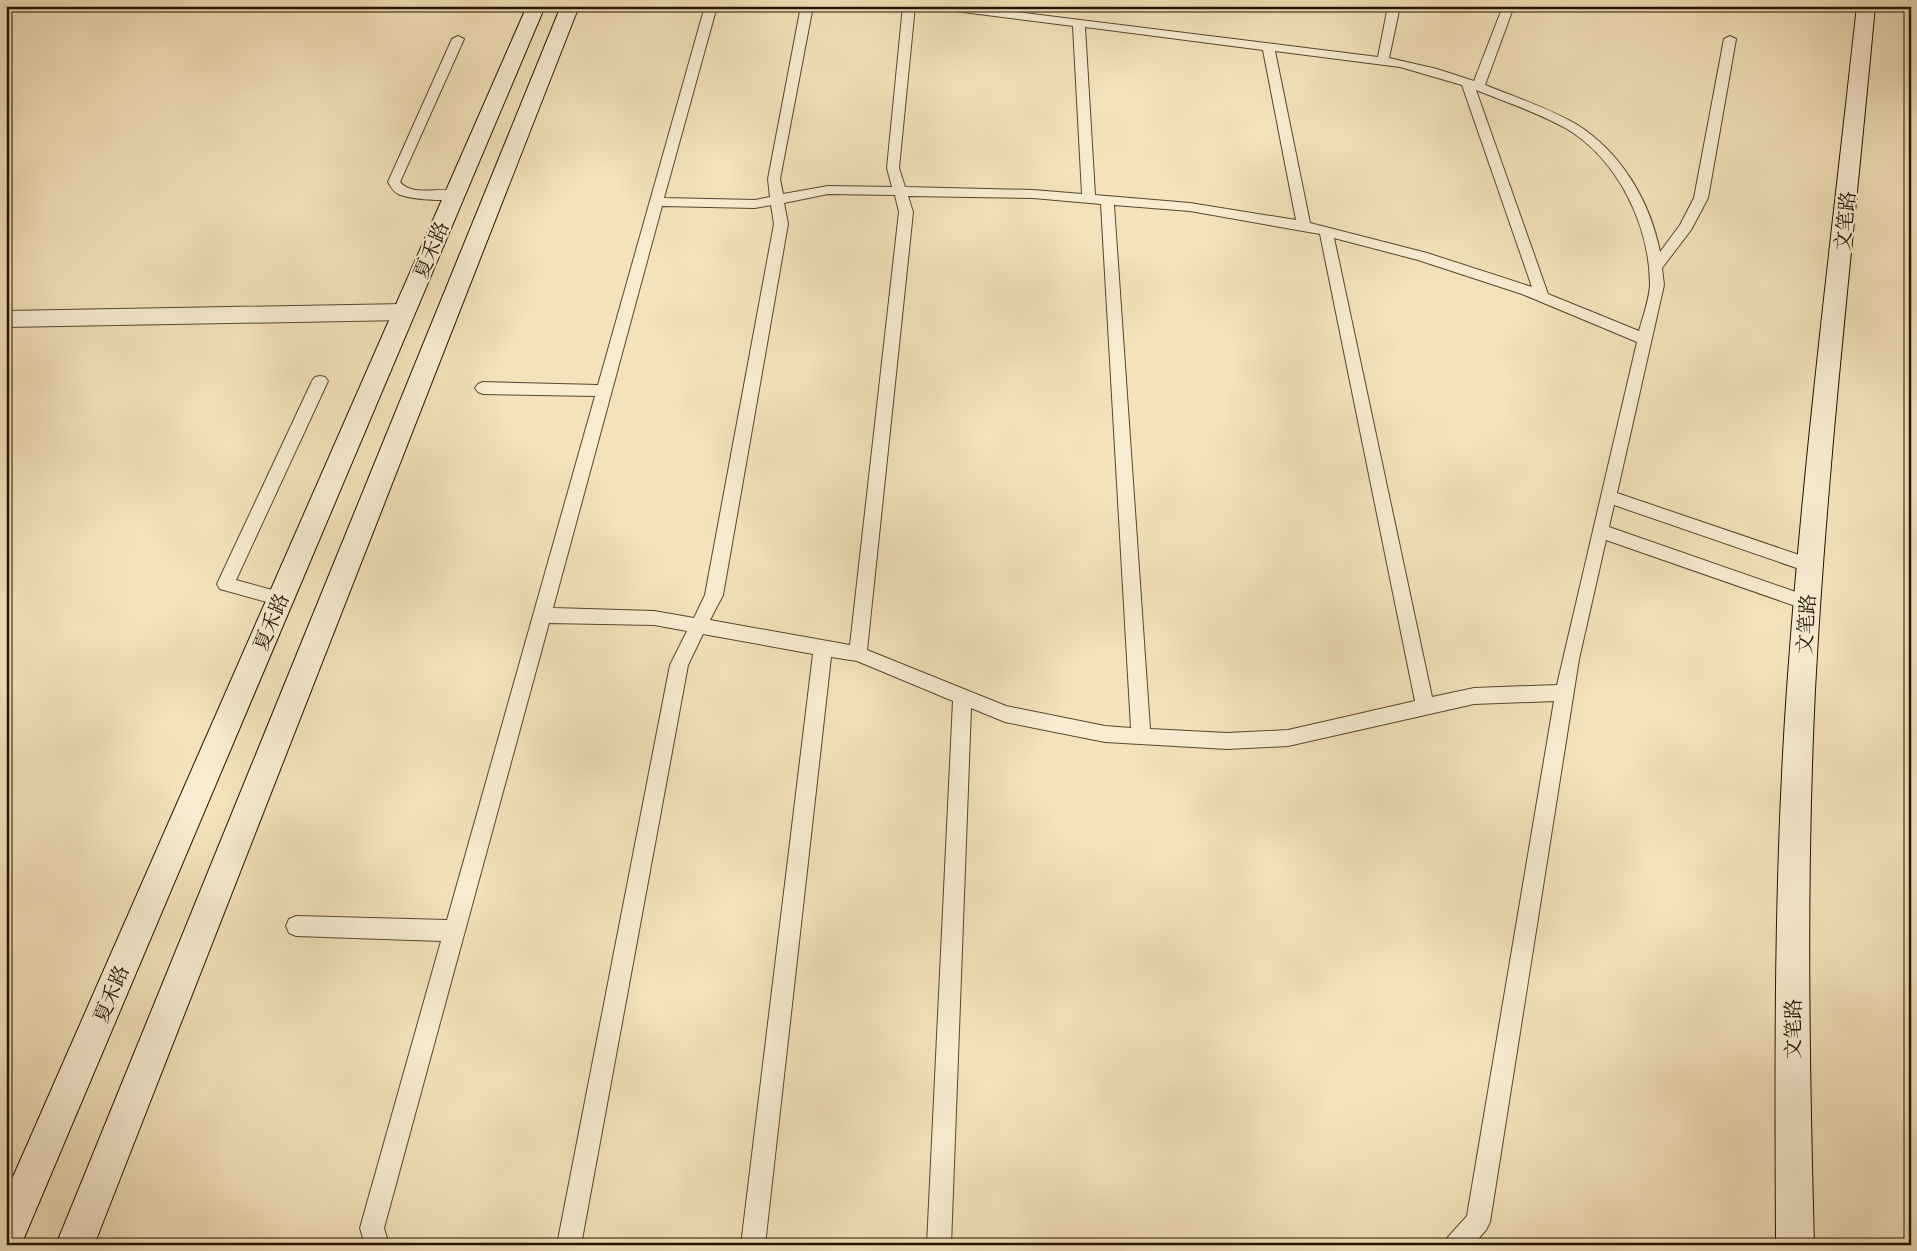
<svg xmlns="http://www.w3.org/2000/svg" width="1917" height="1251" viewBox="0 0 1917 1251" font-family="'Sorts Mill Goudy','Noto Serif SC',serif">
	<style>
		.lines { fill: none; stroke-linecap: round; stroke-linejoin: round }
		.lane-casing { stroke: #56462e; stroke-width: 2 }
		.street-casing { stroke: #56462e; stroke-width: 2 }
		.secondary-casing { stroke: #221200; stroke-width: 2 }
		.lane { fill: #f7ecd2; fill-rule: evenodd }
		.street { fill: #f7ecd2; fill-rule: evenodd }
		.secondary { fill: #f7ecd2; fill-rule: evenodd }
		.labels { text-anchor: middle; stroke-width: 4.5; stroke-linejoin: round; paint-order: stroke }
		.street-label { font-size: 20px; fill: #221200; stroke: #f7ecd2 }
	</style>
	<rect width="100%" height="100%" fill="#f3e2ba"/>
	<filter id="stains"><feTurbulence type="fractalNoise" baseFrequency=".004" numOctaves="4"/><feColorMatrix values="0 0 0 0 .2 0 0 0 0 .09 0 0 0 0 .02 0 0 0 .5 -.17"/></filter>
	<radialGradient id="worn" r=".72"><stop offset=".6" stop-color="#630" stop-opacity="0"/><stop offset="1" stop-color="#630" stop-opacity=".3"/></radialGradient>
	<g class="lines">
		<g class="lane-casing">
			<path id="lane" d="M705,6H717L664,198L755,200L770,197L768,179L801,6H813L780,179L783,194L828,186L892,187L887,168L903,6H915L899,168L905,187L1033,190L1082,194L1073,26L939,9L934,6H968L1378,57L1388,6H1400L1389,58L1437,69L1474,81L1503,6H1514L1485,85C1515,97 1548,108 1576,124C1621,152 1650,201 1660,252L1680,225L1694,198L1724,39L1730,36L1736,39L1708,198L1691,230L1662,268L1664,285L1617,493L1817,561L1819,566L1817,571L1811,573L1614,505L1609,527L1813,598L1816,603L1813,608L1807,610L1606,540L1579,659L1490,1222L1486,1230L1473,1245H1444L1448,1237L1467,1216L1554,701L1474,704L1288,746L1227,749L1105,742L1005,722L971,708L951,1245H927L953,701L857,661L831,657L765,1245H741L813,654L703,634L688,665L581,1245H557L670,665L687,631L654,625L549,623L384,1228L389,1245H365L360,1228L441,941L296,936L289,933L286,926L289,919L296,916L447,920L595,396L483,394L478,392L475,388L478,384L483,382L598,385ZM1085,27L1263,50L1296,220L1190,203L1095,195ZM1275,51L1400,67L1462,85L1532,287L1427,253L1310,223ZM1476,90C1506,102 1539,113 1567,129C1618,160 1649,224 1650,283C1650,298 1643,316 1639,331L1548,294ZM828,194L895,195L899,212L850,645L710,620L723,595L788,224L784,203ZM908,196L1033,198L1101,204L1131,728L1105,726L1006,706L867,650L913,212ZM771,205L774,224L705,595L694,618L654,611L553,608L662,206L755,208ZM1114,205L1190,211L1320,234L1415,701L1288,730L1227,733L1150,729ZM1334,238L1418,260L1522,294L1637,342L1557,685L1474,688L1432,697Z
				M458,36L464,39L400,182C415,200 451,182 462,195C454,204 409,199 398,194C393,191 391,187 388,182L452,39Z
				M320,376L325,377L328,381L236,580L287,594L290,599L287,604L281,606L220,589L217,584L312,381L315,377Z"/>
		</g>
		<g class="street-casing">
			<path id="street" d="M404,304L412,306L415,312L412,318L404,320L6,327V311Z"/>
		</g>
		<g class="secondary-casing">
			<path id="secondary" d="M527,6H545L21,1245H6V1193Z
				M561,6H579L94,1245H56Z
				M1857,6H1875C1854,234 1827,461 1815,690C1806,875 1809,1060 1814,1245H1776C1775,1060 1774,874 1787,689C1803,461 1832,234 1857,6Z"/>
		</g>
		<use href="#lane" class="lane"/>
		<use href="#street" class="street"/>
		<use href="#secondary" class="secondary"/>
	</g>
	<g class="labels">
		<g class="street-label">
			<text transform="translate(1845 221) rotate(-84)" y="7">文笔路</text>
			<text transform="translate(431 250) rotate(-67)" y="7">夏禾路</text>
			<text transform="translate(271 622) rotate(-67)" y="7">夏禾路</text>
			<text transform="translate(1806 624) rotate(-86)" y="7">文笔路</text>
			<text transform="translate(111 994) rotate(-67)" y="7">夏禾路</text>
			<text transform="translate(1793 1029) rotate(-90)" y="7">文笔路</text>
		</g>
	</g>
	<rect width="1917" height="1251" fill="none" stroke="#f3e2ba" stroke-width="25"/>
	<rect x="8" y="8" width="1902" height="1236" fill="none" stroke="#221200" stroke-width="2.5"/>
	<rect x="12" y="12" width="1892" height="1226" fill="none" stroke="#221200"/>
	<rect width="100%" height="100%" filter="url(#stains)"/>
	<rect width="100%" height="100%" fill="url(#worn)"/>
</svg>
